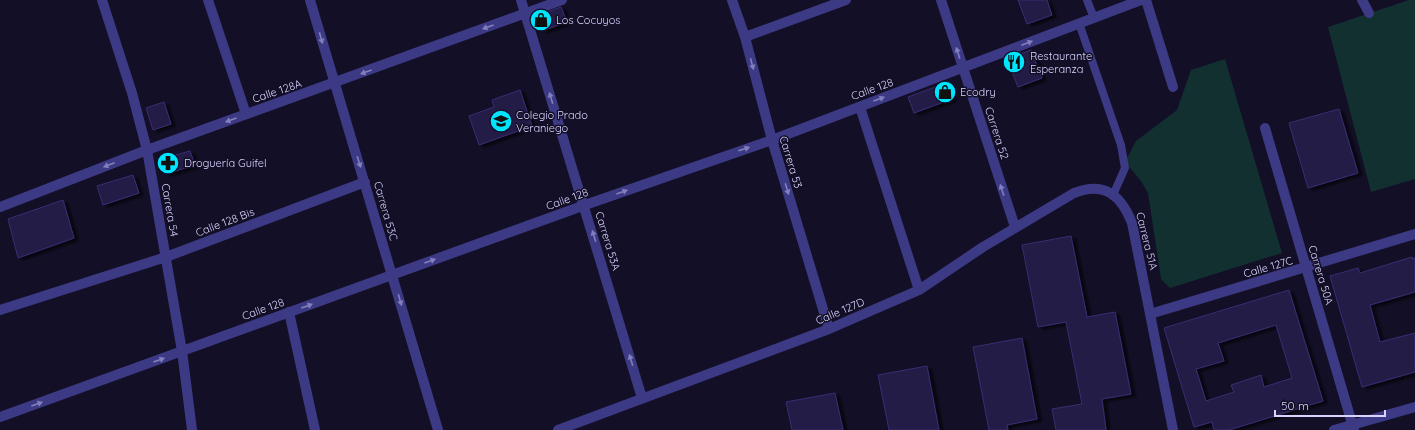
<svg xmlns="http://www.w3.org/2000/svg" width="1415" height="430" viewBox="0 0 1415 430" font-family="Quicksand,sans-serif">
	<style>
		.green { fill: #12302f }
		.building { fill: #241b47; stroke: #3b2d73; fill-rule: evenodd; filter: url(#shadow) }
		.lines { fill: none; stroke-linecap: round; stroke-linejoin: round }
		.pedestrian { stroke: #3d3a85; stroke-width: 8 }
		.minor { stroke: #3d3a85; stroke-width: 10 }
		.oneway { fill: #837fbc }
		.labels { text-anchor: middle; stroke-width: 3; stroke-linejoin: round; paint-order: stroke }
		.poi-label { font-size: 11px; fill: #d9d4ff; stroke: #130f26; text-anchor: start }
		.street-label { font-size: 11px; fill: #d9d4ff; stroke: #130f26 }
	</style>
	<defs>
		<filter id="shadow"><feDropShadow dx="4.5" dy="2.5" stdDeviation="1" flood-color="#0009"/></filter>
	</defs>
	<rect width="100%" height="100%" fill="#130f26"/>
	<path class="green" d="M1409,0H1415V179L1371,192L1328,27Z
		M1225,59L1282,253L1170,288L1161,279L1148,193L1141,181L1125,162L1136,141L1177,110L1191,70Z"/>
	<path class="building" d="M1018,0H1047L1052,15L1027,24Z
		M561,7L567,22L542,31L536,16Z
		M1031,50L1042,78L1018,87L1007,59Z
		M946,83L952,99L914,113L908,97Z
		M520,90L532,126L479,145L469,116L494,107L492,100Z
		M164,102L171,124L153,130L146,108Z
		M1339,109L1358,173L1308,188L1289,123Z
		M190,151L195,165L166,174L161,159Z
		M133,175L139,193L103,205L97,186Z
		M63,200L74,238L18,258L8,219Z
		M1071,236L1087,317L1115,312L1131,394L1102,399L1106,430H1056L1052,409L1082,404L1066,322L1038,327L1022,245Z
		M1412,257V259L1415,258V292L1370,305L1380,342L1415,333V372L1362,387L1330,276L1358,268L1360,273Z
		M1289,290L1323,401L1229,430H1214L1212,422L1194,427L1164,328ZM1276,325L1292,378L1264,387L1261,375L1231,385L1234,392L1206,401L1196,369L1224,361L1218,343Z
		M1022,338L1037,419L1007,425L1008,430H989L973,347Z
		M927,366L939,430H889L878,375Z
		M835,393L843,430H792L786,402Z"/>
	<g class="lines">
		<path class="pedestrian" d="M1087,0L1094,18
			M1079,23L1121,145L1125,168L1113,195"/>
		<path class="minor" d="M102,0L132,93L147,150L182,351L192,430
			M208,0L246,114
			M310,0L438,430
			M521,0L642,398
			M732,0L745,37L772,140L829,329
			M941,0L1015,227
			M1146,0L1173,87
			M1362,0L1369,13
			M745,37L846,0
			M860,107L919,290
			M1265,128L1354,430
			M0,207L147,150L562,0
			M0,310L166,257L365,182
			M289,312L315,430
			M1150,314L1415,234
			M0,417L585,205L772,140L1141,0
			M558,430L829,329L919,290L983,247L1074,193C1104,181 1121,195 1132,223L1173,430
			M1334,430L1415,407"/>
	</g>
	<defs><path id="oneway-solid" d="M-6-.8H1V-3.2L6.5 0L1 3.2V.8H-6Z"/></defs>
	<g class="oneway">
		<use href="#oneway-solid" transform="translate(488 27) rotate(160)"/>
		<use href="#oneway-solid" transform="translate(321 38) rotate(74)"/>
		<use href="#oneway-solid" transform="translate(1027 43) rotate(-21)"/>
		<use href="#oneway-solid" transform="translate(958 53) rotate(-108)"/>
		<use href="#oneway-solid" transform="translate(752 64) rotate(75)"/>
		<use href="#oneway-solid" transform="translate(366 72) rotate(160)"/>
		<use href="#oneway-solid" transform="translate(551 98) rotate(-107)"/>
		<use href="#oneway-solid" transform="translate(879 99) rotate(-20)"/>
		<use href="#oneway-solid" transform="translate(231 120) rotate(160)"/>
		<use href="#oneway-solid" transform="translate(744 149) rotate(-18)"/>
		<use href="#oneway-solid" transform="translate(359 162) rotate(72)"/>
		<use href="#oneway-solid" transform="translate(109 165) rotate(159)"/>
		<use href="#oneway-solid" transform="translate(787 189) rotate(73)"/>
		<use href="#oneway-solid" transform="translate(1002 190) rotate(-108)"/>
		<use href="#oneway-solid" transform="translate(622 192) rotate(-20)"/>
		<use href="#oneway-solid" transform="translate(594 236) rotate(-107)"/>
		<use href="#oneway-solid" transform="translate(430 261) rotate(-20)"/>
		<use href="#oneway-solid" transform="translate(400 300) rotate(74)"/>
		<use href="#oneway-solid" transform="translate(307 306) rotate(-20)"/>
		<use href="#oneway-solid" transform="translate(159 360) rotate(-20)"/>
		<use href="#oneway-solid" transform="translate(631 360) rotate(-107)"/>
		<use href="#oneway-solid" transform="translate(37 404) rotate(-20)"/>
	</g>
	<defs>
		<g id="shop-disc" transform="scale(1.15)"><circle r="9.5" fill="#00e5ff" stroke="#130f26"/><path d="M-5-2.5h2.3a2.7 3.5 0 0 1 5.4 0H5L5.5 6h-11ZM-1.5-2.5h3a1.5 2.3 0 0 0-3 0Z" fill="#111"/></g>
		<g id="restaurant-disc" transform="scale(1.15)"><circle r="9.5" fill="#00e5ff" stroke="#130f26"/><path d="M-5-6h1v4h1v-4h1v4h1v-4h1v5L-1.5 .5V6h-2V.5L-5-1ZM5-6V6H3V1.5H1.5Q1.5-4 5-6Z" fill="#111"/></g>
		<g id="school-disc" transform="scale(1.15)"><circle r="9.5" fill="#00e5ff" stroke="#130f26"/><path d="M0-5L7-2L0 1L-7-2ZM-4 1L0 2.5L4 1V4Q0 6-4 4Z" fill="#111"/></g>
		<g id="pharmacy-disc" transform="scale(1.15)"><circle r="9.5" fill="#00e5ff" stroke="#130f26"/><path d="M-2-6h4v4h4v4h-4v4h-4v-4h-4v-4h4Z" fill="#111"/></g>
	</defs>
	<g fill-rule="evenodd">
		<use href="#shop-disc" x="541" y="20"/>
		<use href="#restaurant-disc" x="1014" y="62"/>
		<use href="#shop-disc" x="945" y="92"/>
		<use href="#school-disc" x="501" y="121"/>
		<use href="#pharmacy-disc" x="168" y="163"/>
	</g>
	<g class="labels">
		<g class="poi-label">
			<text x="556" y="24">Los Cocuyos</text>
			<text x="1030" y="60">Restaurante<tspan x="1030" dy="13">Esperanza</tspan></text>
			<text x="960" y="96">Ecodry</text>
			<text x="516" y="119">Colegio Prado<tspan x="516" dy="13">Veraniego</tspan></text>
			<text x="184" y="167">Droguería Guifel</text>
		</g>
		<g class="street-label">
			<text transform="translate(872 89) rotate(-20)" y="4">Calle 128</text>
			<text transform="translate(277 91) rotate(-19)" y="4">Calle 128A</text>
			<text transform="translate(997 133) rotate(72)" y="4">Carrera 52</text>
			<text transform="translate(791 162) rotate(73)" y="4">Carrera 53</text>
			<text transform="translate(567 199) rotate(-20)" y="4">Calle 128</text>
			<text transform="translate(170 210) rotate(80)" y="4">Carrera 54</text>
			<text transform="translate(386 211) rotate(74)" y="4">Carrera 53C</text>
			<text transform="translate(225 222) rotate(-21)" y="4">Calle 128 Bis</text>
			<text transform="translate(608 241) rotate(73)" y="4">Carrera 53A</text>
			<text transform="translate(1147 241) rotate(76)" y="4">Carrera 51A</text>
			<text transform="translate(1268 267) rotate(-16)" y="4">Calle 127C</text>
			<text transform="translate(1321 275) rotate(73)" y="4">Carrera 50A</text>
			<text transform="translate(263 309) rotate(-20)" y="4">Calle 128</text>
			<text transform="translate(840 311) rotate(-23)" y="4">Calle 127D</text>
		</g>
	</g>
	<path d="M1275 410v6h110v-6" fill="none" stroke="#d9d4ff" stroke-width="2"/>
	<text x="1281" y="410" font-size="12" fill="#d9d4ff" stroke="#130f26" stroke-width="3" paint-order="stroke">50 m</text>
</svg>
